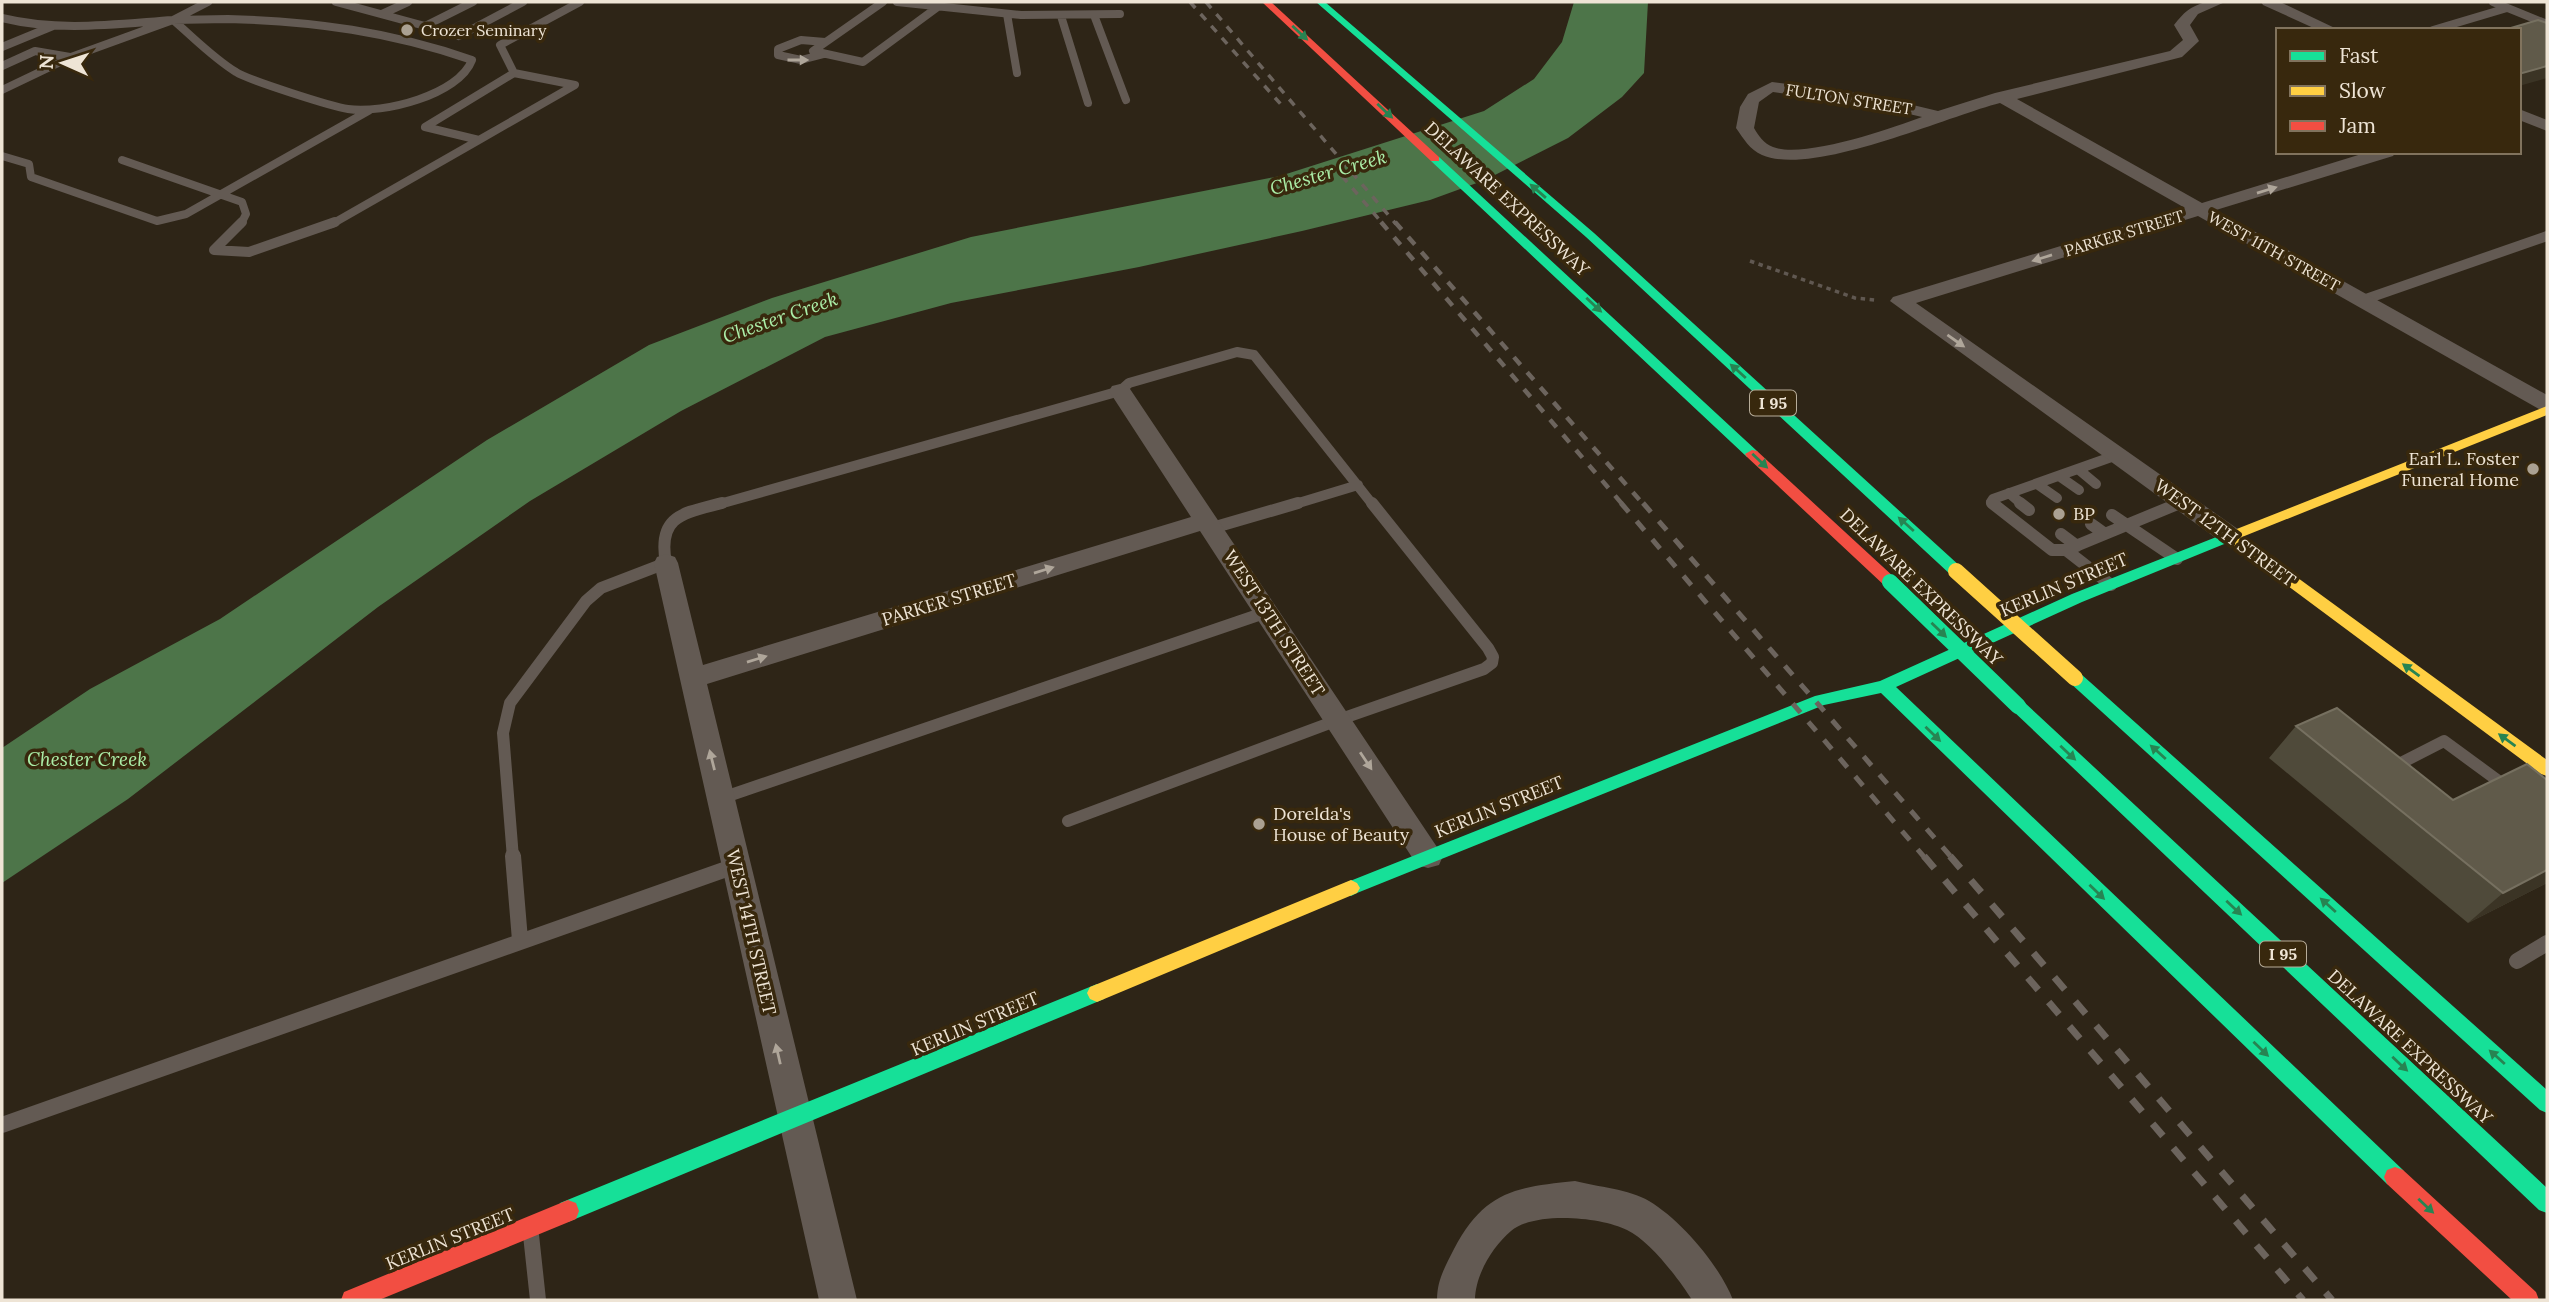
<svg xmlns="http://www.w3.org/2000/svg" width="2549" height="1302" viewBox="0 0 2549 1302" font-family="Lora,serif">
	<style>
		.water { fill: #4d7549 }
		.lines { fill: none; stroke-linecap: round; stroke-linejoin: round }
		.path { stroke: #605851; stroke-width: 3.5; stroke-dasharray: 4.5 4.5; stroke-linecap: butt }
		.lane-far3 { stroke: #635a53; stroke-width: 8 }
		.lane-far2 { stroke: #635a53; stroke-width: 10 }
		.lane-far1 { stroke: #635a53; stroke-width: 12 }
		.lane { stroke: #635a53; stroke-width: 16 }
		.street { fill: #635a53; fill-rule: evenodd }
		.fast { fill: #16e098; fill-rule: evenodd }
		.slow { fill: #ffcf43; fill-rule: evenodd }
		.jam { fill: #f24e42; fill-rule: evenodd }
		.rail-far3 { stroke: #6c645d; stroke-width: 3.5; stroke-dasharray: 8 8; stroke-linecap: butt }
		.rail-far2 { stroke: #6c645d; stroke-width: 4.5; stroke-dasharray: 10 10; stroke-linecap: butt }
		.rail-far1 { stroke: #6c645d; stroke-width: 5; stroke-dasharray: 12 12; stroke-linecap: butt }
		.rail { stroke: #6c645d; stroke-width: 7; stroke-dasharray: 16 16; stroke-linecap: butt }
		.fast-bridge { stroke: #16e098; stroke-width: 16 }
		.slow-bridge { stroke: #ffcf43; stroke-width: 16 }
		.wall { fill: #4f4a3a }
		.shaded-wall { fill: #3b3425 }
		.building { fill: #605a4a; stroke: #767060; stroke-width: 2 }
		.oneway { fill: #278452 }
		.oneway2 { fill: #afa69a }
		.poi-dot { fill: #aba192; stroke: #38280d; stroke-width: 2.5 }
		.labels { text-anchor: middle; stroke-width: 7; stroke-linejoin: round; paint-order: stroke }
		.far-poi-label { font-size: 16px; fill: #eee4d5; stroke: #38280d; text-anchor: start }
		.far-street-label { font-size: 16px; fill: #eee4d5; stroke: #38280d }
		.shield { fill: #38280d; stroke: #b7ac99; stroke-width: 2 }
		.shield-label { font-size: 16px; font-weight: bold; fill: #eee4d5 }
		.street-label { font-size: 18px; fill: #eee4d5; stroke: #38280d }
		.poi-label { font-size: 18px; fill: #eee4d5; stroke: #38280d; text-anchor: start }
		.water-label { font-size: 19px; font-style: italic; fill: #abeea8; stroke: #38280d }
	</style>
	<rect width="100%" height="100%" fill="#2e2517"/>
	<path class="water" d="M1574,2H1648L1644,73L1622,97L1568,138L1485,180L1430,200L1302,231L1139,267L951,303L825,337L681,411L530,501L378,607L128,799L2,883V748L90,689L220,619L487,440L649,345L772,298L971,237L1280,176L1484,111L1534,79L1562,42Z"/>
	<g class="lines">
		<path class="path" d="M1750,261L1855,298L1875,300"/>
		<path class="lane-far3" d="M336,2L425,26L473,2
			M883,2L813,51L863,62L939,6
			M897,2L1021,15L1120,14
			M2493,2L2547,24
			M382,14L408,2
			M1007,14L1017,73
			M1094,15L1126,100
			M1061,16L1088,103
			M2,18C59,32 116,24 173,20
			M228,19C313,21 392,32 472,60C459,95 383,114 348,109C333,107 248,80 236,72C213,58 193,37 173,20Z
			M2433,30L2507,8
			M459,36L523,2
			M2,47L53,26
			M824,54L801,60L778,55V49L801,40L825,42
			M2,66L35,51L70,57
			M514,73L500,45L580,2
			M514,73L575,85L479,140L425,127Z
			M2,90L71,57L173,20L208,2
			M2,156L29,164L31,177L157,221L186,214L370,110
			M122,160L242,202L246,214L241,224
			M332,224L479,140"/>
		<path class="lane-far2" d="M242,222L214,250L249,252L335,222
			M2363,300L2547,236
			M2078,469L2096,484
			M2059,476L2079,490
			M2037,484L2057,498
			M2009,493L2023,505
			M716,505L1120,391L1129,383L1237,352L1254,355L1373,505
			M1292,505L1358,485
			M1994,505L1991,502L1993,499L2117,455
			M2176,505L2182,502"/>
		<path class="lane-far1" d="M1992,503L2052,550H2066L2111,585
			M2020,503L2029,510
			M2112,515L2177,559
			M2091,524L2105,534
			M1212,528L1298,503
			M2061,534L2077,546
			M2066,550L2180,503
			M2391,768L2444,741L2508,788
			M722,798L1267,612
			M1068,821L1338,720L1484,669L1492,663L1493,657L1488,648L1372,503
			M513,858L503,733L510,703L586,601L601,588L666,563C657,515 684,513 722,503"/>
		<path class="lane" d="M513,856L520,940
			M2517,961L2547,943
			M2,1125L735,866
			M531,1235L538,1300"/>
		<path class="street" d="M2205,2H2225L2198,14L2190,25L2199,41L2182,57L2017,99L2202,203L2368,152H2396L2393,156L2216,210L2547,395V411L2539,409L2198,216L1916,303L2242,532L2245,538L2242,544L2233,546L2224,544L1890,301L1893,297L2185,208L2000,103C1945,117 1813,177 1762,155C1750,150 1743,138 1736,128L1740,107L1748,94L1772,82L1871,95L1938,111L1995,93L2170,51L2183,40L2174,25C2184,12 2190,7 2205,2ZM1773,92L1871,105L1922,117C1890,129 1803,159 1773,147C1764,144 1758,135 1754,128L1759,102Z
			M2261,2H2280L2339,30H2318L2263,5Z
			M2519,109L2547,120V131L2519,120Z
			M1120,384L1128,386L1443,856L1439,865L1428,868L1417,865L1200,531L707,684L857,1300H819L654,563L657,557L666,554L675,557L678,563L703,665L1191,517L1109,391L1112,386Z
			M1575,1181C1598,1187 1629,1189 1649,1201C1681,1220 1720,1266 1733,1300H1692C1679,1279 1649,1240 1627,1230C1601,1217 1535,1211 1511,1231C1492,1247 1475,1276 1475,1300H1437C1437,1280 1445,1267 1454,1249C1484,1192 1515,1187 1575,1181Z"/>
		<path class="fast" d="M1316,2H1325L1594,233L1961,567L1963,571L1961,575H1951L1586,237Z
			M1431,157H1439L1757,451L1759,454L1757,457H1747L1431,161Z
			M2229,532L2236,537L2234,540L2082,602L1896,687L2403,1170L2406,1177L2403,1184L2395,1187L2387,1184L1881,693L1824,705L1357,893L1351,896L1345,893L1342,888L1345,883L1815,696L1880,681L2072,594Z
			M2075,672L2081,674L2547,1090V1113L2540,1110L2069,682L2067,678L2069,674Z
			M2018,700L2024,702L2547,1188V1213L2539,1210L2012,710L2010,706L2012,702Z
			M1097,984L1104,987L1107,993L1104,999L568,1222L560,1219L557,1211L560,1203Z"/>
		<path class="slow" d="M2547,406V415L2242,537L2547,760V776L2541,774L2222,537L2224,534Z
			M1351,880L1357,883L1360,888L1357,893L1097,1002L1090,999L1087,993L1090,987Z"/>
		<path class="jam" d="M1262,2H1271L1439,157V161H1431Z
			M1752,450L1757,451L1895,578L1898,582L1895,586H1885L1747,457L1745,454Z
			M2395,1167L2403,1170L2536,1292L2539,1300H2512L2387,1184L2384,1177L2387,1170Z
			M568,1200L576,1203L579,1211L576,1219L379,1300H341L344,1292Z"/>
		<path class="rail-far3" d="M1190,2L1285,109
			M1206,2L1396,224
			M1342,176L1383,224"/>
		<path class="rail-far2" d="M1381,222L1623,505
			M1395,222L1644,505"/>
		<path class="rail-far1" d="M1621,503L1925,858
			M1643,503L1952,858"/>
		<path class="rail" d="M1924,856L2303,1300
			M1950,856L2332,1300"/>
		<path class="fast-bridge" d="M1890,582L2018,706"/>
		<path class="slow-bridge" d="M1956,571L2075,678"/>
	</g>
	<path class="wall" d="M2296,726L2547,883L2468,923L2269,758Z"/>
	<path class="shaded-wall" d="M2547,66V78L2519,86V74Z
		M2547,870V883L2468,923L2503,893Z"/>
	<path class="building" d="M2538,20L2547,23V66L2519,74V30H2504Z
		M2337,708L2453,800L2527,764L2547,780V870L2503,893L2296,726Z"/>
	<defs><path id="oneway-solid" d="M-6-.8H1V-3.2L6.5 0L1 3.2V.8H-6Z" transform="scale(1.75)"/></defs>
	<g class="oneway">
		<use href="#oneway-solid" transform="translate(1300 33) rotate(43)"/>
		<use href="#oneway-solid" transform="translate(1385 111) rotate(43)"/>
		<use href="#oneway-solid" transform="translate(1538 191) rotate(-139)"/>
		<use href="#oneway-solid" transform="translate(1594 305) rotate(43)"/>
		<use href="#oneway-solid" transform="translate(1738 371) rotate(-138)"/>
		<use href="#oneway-solid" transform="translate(1760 461) rotate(43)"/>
		<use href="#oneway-solid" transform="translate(1906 524) rotate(-138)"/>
		<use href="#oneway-solid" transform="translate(1939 630) rotate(44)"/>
		<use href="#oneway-solid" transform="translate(2411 670) rotate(-144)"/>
		<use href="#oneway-solid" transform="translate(1933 734) rotate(44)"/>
		<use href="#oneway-solid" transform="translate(2507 740) rotate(-144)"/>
		<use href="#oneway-solid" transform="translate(2158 752) rotate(-138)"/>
		<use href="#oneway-solid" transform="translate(2068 753) rotate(43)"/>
		<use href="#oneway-solid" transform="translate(2097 892) rotate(44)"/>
		<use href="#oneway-solid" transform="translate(2328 905) rotate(-138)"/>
		<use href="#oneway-solid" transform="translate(2234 908) rotate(43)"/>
		<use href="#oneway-solid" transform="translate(2261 1049) rotate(44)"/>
		<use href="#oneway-solid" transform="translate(2497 1057) rotate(-138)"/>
		<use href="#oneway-solid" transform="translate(2400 1064) rotate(43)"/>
		<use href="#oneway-solid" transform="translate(2426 1206) rotate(43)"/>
	</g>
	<g class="oneway2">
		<use href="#oneway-solid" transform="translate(798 60)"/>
		<use href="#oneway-solid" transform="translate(2267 190) rotate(-17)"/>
		<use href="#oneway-solid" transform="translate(2042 258) rotate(163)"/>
		<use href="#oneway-solid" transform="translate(1956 341) rotate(35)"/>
		<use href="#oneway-solid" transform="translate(1044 570) rotate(-17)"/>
		<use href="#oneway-solid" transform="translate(757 659) rotate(-17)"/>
		<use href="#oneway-solid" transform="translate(712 760) rotate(-104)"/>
		<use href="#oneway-solid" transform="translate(1366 761) rotate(56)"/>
		<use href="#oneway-solid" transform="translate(778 1054) rotate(-103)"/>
	</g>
	<g class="poi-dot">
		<circle cx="407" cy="30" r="7"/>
		<circle cx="2533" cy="469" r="7"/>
		<circle cx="2059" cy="514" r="7"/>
		<circle cx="1259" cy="824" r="7"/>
	</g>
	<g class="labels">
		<g class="far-poi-label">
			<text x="421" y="36">Crozer Seminary</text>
		</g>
		<g class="far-street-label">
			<text transform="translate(1849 99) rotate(9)" y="6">FULTON STREET</text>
			<text transform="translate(2124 233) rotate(-17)" y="6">PARKER STREET</text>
			<text transform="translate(2274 251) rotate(29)" y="6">WEST 11TH STREET</text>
		</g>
		<g class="shield">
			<rect x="1750" y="390.5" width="46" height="25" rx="5"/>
			<rect x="2260" y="941.5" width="46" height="25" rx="5"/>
		</g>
		<g class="shield-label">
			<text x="1773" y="409">I 95</text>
			<text x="2283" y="960">I 95</text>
		</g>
		<g class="street-label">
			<text transform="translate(1507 199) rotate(43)" y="6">DELAWARE EXPRESSWAY</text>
			<text transform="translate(2225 533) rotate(36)" y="6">WEST 12TH STREET</text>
			<text transform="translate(2064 585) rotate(-23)" y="6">KERLIN STREET</text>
			<text transform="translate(1921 587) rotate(44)" y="6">DELAWARE EXPRESSWAY</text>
			<text transform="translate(949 600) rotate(-17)" y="6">PARKER STREET</text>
			<text transform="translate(1274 623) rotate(57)" y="6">WEST 13TH STREET</text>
			<text transform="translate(1499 807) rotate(-22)" y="6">KERLIN STREET</text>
			<text transform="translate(751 932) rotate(77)" y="6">WEST 14TH STREET</text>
			<text transform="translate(975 1024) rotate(-23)" y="6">KERLIN STREET</text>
			<text transform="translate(2410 1047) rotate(43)" y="6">DELAWARE EXPRESSWAY</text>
			<text transform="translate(450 1239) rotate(-22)" y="6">KERLIN STREET</text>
		</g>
		<g class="poi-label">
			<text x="2519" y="465" text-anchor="end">Earl L. Foster<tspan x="2519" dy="21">Funeral Home</tspan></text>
			<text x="2073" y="520">BP</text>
			<text x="1273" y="820">Dorelda's<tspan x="1273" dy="21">House of Beauty</tspan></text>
		</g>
		<g class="water-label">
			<text transform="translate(1328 172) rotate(-16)" y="7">Chester Creek</text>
			<text transform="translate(780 317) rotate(-19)" y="7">Chester Creek</text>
			<text x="87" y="766">Chester Creek</text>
		</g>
	</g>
	<rect width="2549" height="1302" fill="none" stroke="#eee4d5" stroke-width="7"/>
	<rect x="2276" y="28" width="245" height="126" fill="#38280d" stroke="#81735d" stroke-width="2"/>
	<rect x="2290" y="51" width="35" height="10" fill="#16e098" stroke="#81735d" stroke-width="2"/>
	<text x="2339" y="63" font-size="21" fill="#eee4d5">Fast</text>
	<rect x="2290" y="86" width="35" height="10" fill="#ffcf43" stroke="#81735d" stroke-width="2"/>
	<text x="2339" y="98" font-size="21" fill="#eee4d5">Slow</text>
	<rect x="2290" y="121" width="35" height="10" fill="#f24e42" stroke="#81735d" stroke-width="2"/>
	<text x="2339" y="133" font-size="21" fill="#eee4d5">Jam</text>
	<g transform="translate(63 63) rotate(273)" stroke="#38280d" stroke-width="5" paint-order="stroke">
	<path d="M0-5L12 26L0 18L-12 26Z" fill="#eee4d5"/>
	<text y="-10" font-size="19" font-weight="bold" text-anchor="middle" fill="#eee4d5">N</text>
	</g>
</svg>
